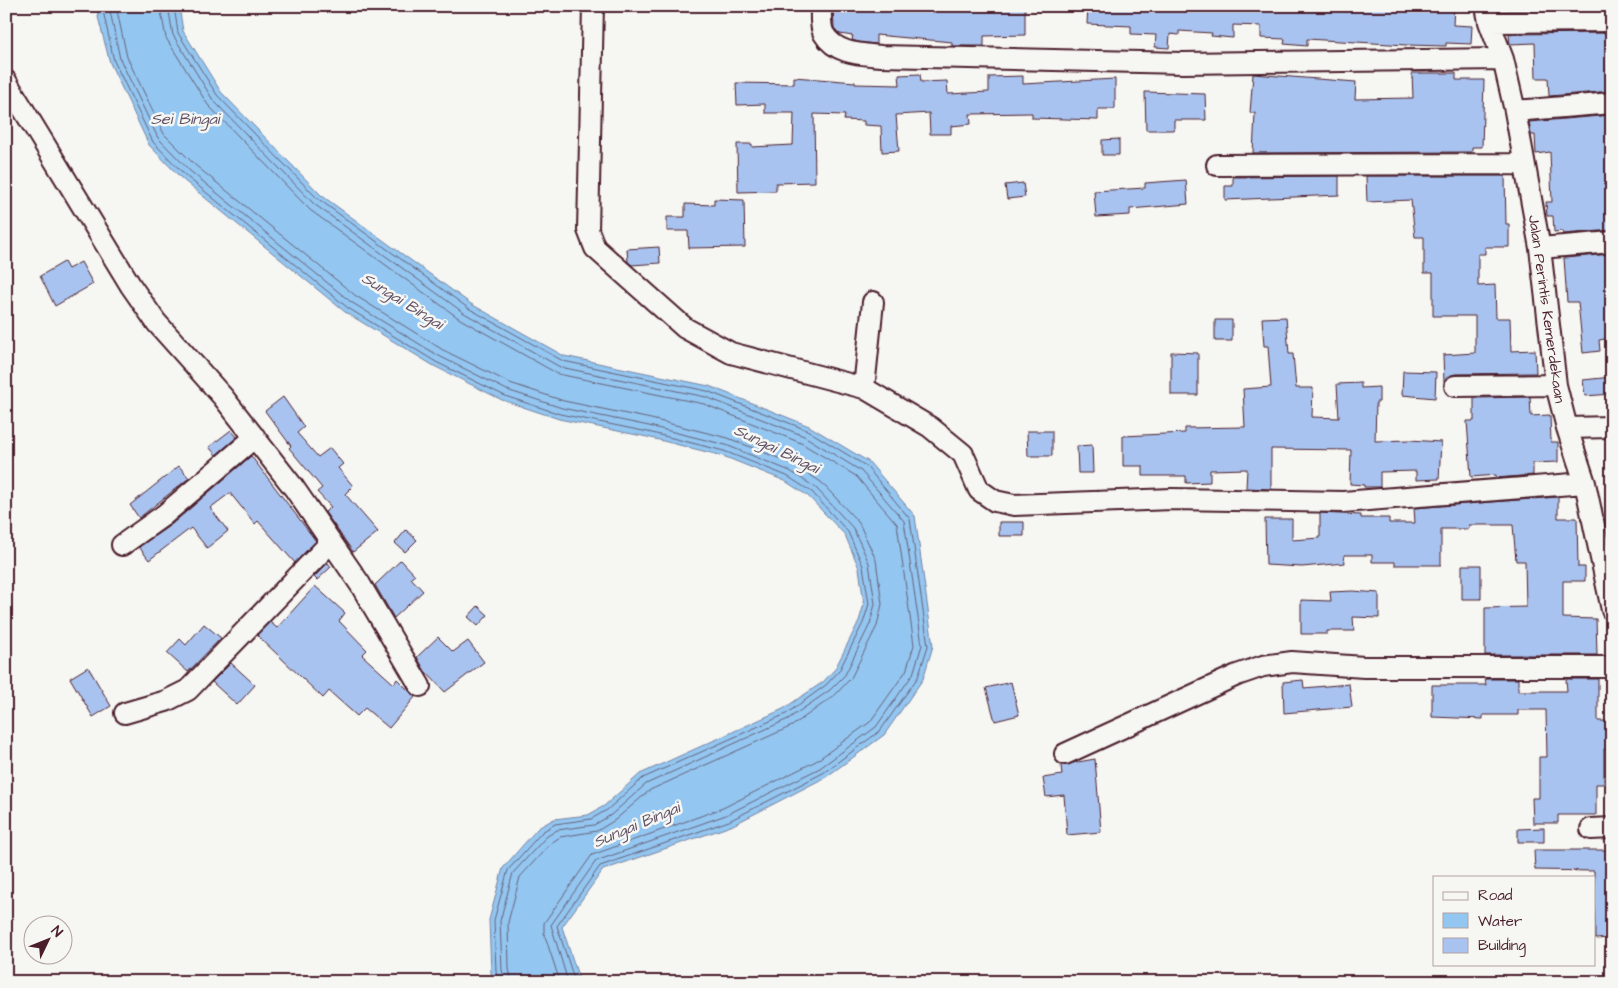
<svg xmlns="http://www.w3.org/2000/svg" width="1618" height="988" viewBox="0 0 1618 988" font-family="'Architects Daughter',sans-serif">
	<style>
		.water { fill: #93c6f0; stroke: #7683a1 }
		.lines { fill: none; stroke-linecap: round; stroke-linejoin: round }
		.shore { stroke: #67627a; stroke-width: 1 }
		.building { fill: #a9c3f0; stroke: #4a1f2b }
		.minor-casing { stroke: #4a1f2b; stroke-width: 24 }
		.minor { stroke: #f6f6f2; stroke-width: 20 }
		.labels { text-anchor: middle; stroke-width: 5; stroke-linejoin: round; paint-order: stroke }
		.street-label { font-size: 15px; fill: #4a1f2b; stroke: #f6f6f2 }
		.water-label { font-size: 16px; font-style: italic; fill: #605166; stroke: #f6f6f2 }
	</style>
	<rect width="100%" height="100%" fill="#f6f6f2"/>
	<filter id="ink" filterUnits="userSpaceOnUse"><feTurbulence type="fractalNoise" baseFrequency=".02" numOctaves="2"/><feDisplacementMap in="SourceGraphic" scale="10" xChannelSelector="R" yChannelSelector="G"/><feConvolveMatrix kernelMatrix="1 2 1 2 8 2 1 2 1" color-interpolation-filters="sRGB"/></filter>
	<g filter="url(#ink)">
		<path class="water" d="M97,6H179L183,31L221,92L321,195L471,304L564,356L709,386L809,426L869,462L915,516L933,646L923,679L884,735L826,777L731,826L603,870L562,927L580,982H494L491,973L489,920L503,868L538,828L554,819L588,815L604,806L640,774L783,709L823,682L835,669L859,621L864,604L859,568L845,535L808,496L785,481L723,456L647,437L559,419L502,400L434,366L345,312L182,179L149,145L110,63L98,17Z"/>
		<g class="lines">
			<path class="shore" d="M102,6L114,61L153,142L186,176L348,308L436,362L505,396L560,414L648,432L724,451L787,476L812,492L848,532L863,566L869,604L863,623L839,671L826,685L786,714L643,778L607,810L591,819L555,824L542,832L508,870L494,920L496,971L498,982
				M109,6L120,59L158,138L190,171L351,302L439,356L507,390L562,408L649,426L726,445L790,471L816,488L853,528L869,563L875,604L870,624L845,675L830,690L788,719L646,784L611,815L594,825L557,830L546,837L513,873L500,921L502,970L505,982
				M116,6L127,57L164,134L195,165L356,296L443,350L510,383L564,401L651,419L728,438L793,464L821,482L859,523L876,560L882,604L877,626L851,678L835,695L792,726L650,790L615,820L597,831L560,837L551,843L520,877L508,922L509,969L512,982
				M160,6L166,38L208,105L310,210L460,319L558,374L704,404L801,443L856,476L897,524L914,645L906,671L870,722L816,761L723,808L592,855L544,923V933L560,982
				M168,6L173,35L213,100L314,204L464,313L560,367L706,397L804,436L861,471L904,521L922,645L913,674L876,727L820,768L726,815L596,861L551,925L568,982
				M174,6L178,33L217,95L317,198L468,308L563,361L707,391L807,430L866,466L910,519L928,646L918,677L880,731L823,773L729,821L600,866L557,926L575,982"/>
		</g>
		<path class="building" d="M833,6L881,10V6L953,9V6H1025V35L984,36V46H952V42L876,35V44L859,42L852,40L853,36L840,34L834,28Z
			M1088,6H1454L1453,25L1472,26L1471,44L1446,43V46L1406,45L1307,39V46L1284,44L1285,39L1261,38V26L1233,25V38L1211,36L1212,33L1179,31V35L1170,34L1169,48L1155,47L1156,35L1131,34V26L1087,24Z
			M1508,6H1576V9L1508,10Z
			M1612,33V91L1549,96L1548,78H1536L1535,43L1510,44L1509,34Z
			M1412,73H1456V80H1484L1482,147H1472V152L1253,153L1255,113H1250L1253,74L1356,82L1355,99L1413,98Z
			M920,74L921,82L947,81L948,94L989,92V77L1023,76V84L1115,79V109H1098V120L1032,118V113L970,114L971,124L951,126V134H930L929,113L896,115L899,151L882,152L881,126L864,125V121L844,120L845,115L814,114L815,182L776,183V191L738,192L737,144H752V147L793,145L794,113H765V104L737,105L736,83L794,84V77L855,82V84L900,85L899,75Z
			M1145,92L1205,94L1206,120H1174V130H1146Z
			M1612,115V230L1563,234L1562,231L1554,232L1553,216H1547L1546,202H1552L1550,152L1536,154L1535,135H1531L1529,122Z
			M1119,139V155H1102V140Z
			M1339,176V195L1225,200V186H1233V177Z
			M1366,176H1505L1506,224H1509V247H1485V254H1478V286L1495,285L1496,318H1510L1511,351L1535,350L1536,373L1455,374L1449,376L1444,382L1443,355L1475,353V316H1433V273H1424V237H1415L1411,200L1367,202Z
			M1186,180L1188,204L1130,209V215L1096,217L1094,191L1145,188V183Z
			M1023,183L1025,197L1007,199L1005,185Z
			M714,199L744,200L745,247L689,248L688,231H667V217H685V204L714,205Z
			M659,247L660,263L632,265L628,262L627,249Z
			M1612,254V338L1599,340L1600,351L1583,353L1578,302H1567L1564,258Z
			M64,262L68,269L81,262L93,284L55,306L40,276Z
			M1286,317L1289,354H1293L1296,388H1313L1312,417L1339,418L1337,384L1361,383V388L1379,387V402H1376L1375,441L1410,440L1441,442L1439,479L1416,480V471L1380,472V487H1364V485L1350,484L1351,450L1271,449V489L1246,488L1247,469L1210,470V482L1186,483V476H1143V466H1123V436L1185,433V428L1245,427L1243,389L1271,387L1268,346H1264L1262,318Z
			M1215,320H1232V341H1215Z
			M1171,352L1198,353V395H1171Z
			M1403,371L1436,372L1435,398L1402,395Z
			M1612,377V394L1585,396L1583,380Z
			M283,397L304,427L297,433L318,457L330,448L343,464L338,468L353,486L345,494L378,532L353,552L325,512L331,507L317,492L322,488L289,448L291,446L265,411Z
			M1530,397L1531,416L1550,415L1551,442H1558V462L1533,463V475L1496,478V475L1471,477L1467,421H1474V398Z
			M231,430L237,437L216,455L209,447Z
			M1027,431H1052V456H1028Z
			M1092,445L1093,473H1078L1077,446Z
			M251,456L316,541L295,563L258,521L255,524L230,493L210,508L228,531L207,548L191,528L149,560L139,547L172,524Z
			M179,466L189,478L139,518L130,505Z
			M1558,497V518H1577L1578,567H1585V581H1563V618L1596,619L1597,655H1485V608L1526,607L1525,561H1516L1513,525H1469V529H1441V565H1395V562H1372V555H1344L1345,563L1302,567L1266,565L1265,519H1292V540L1320,538V513L1361,515V518H1389V523H1415L1414,508Z
			M999,522H1024V536H999Z
			M406,530L417,540L405,552L395,543Z
			M401,560L415,575L411,578L423,591L394,618L375,585Z
			M328,563L331,567L317,580L314,577Z
			M1462,565H1481V599H1462Z
			M315,586L345,613L339,621L367,650L362,655L394,684L397,679L415,697L389,728L365,708L357,716L329,691L323,698L257,635L270,622L277,628Z
			M1353,591L1379,593V618L1353,617L1354,631H1327V634H1301V600L1331,601L1330,592Z
			M478,606L488,615L478,626L468,617Z
			M204,624L221,638L188,672L167,653L180,639L186,645Z
			M438,637L453,652L468,641L484,662L445,692L425,671L417,657Z
			M231,663L255,685L237,705L212,682Z
			M88,667L111,706L93,717L70,678Z
			M1485,679H1518V691H1567L1566,679H1598V721H1612V749H1604V784H1596V815H1558V823H1533L1532,798H1539V757H1547L1546,710H1518V715H1483V719L1432,717V685H1486Z
			M1303,680L1304,688L1349,684L1352,707L1284,713L1283,682Z
			M1011,682L1019,715L995,721L986,688Z
			M1095,759L1101,832L1067,835L1064,795L1046,797L1043,778L1062,775L1061,765Z
			M1544,828V842H1518V829Z
			M1534,850H1612V938L1595,939L1594,871L1535,870Z"/>
		<g class="lines">
			<g class="minor-casing">
				<path id="minor" d="M593,6L588,230L595,248L685,328L731,353L864,388L930,427L963,454L979,490L995,501L1014,505L1172,499L1343,502L1585,483
					M821,6C821,14 820,27 824,34C836,54 860,54 881,56L1183,63L1503,59
					M1486,6L1489,22L1503,59L1515,111L1540,248L1556,385L1567,428L1585,483L1612,610
					M1489,22L1612,21
					M6,81L131,286L156,322L223,397L294,488L360,584L420,686
					M1515,111L1612,103
					M1217,165L1524,164
					M1540,248L1612,242
					M1455,386L1556,385
					M864,388L873,302
					M1567,428L1612,427
					M122,545L164,515L255,437
					M125,713L166,701L188,690L330,543
					M1065,754L1237,675L1263,666L1292,662L1364,667H1612
					M1591,829L1612,828"/>
			</g>
			<use href="#minor" class="minor"/>
		</g>
	</g>
	<g class="labels">
		<g class="street-label">
			<text transform="translate(1547 309) rotate(82)" y="5">Jalan Perintis Kemerdekaan</text>
		</g>
		<g class="water-label">
			<text x="185" y="124">Sei Bingai</text>
			<text transform="translate(403 300) rotate(32)" y="6">Sungai Bingai</text>
			<text transform="translate(777 448) rotate(26)" y="6">Sungai Bingai</text>
			<text transform="translate(636 824) rotate(-23)" y="6">Sungai Bingai</text>
		</g>
	</g>
	<rect width="1618" height="988" fill="none" stroke="#f6f6f2" stroke-width="25"/>
	<rect x="12" y="12" width="1593" height="963" fill="none" stroke="#4a1f2b" stroke-width="2" filter="url(#ink)"/>
	<rect x="1433" y="876" width="162" height="90" fill="#f6f6f2" stroke="#b1a0a2"/>
	<rect x="1443" y="892" width="25" height="8" fill="#f6f6f2" stroke="#b1a0a2"/>
	<text x="1478" y="900" font-size="15" fill="#4a1f2b">Road</text>
	<rect x="1443" y="913" width="25" height="15" fill="#93c6f0" stroke="#b1a0a2"/>
	<text x="1478" y="926" font-size="15" fill="#4a1f2b">Water</text>
	<rect x="1443" y="938" width="25" height="15" fill="#a9c3f0" stroke="#b1a0a2"/>
	<text x="1478" y="950" font-size="15" fill="#4a1f2b">Building</text>
	<g transform="translate(48 940) rotate(47)"><circle r="24" fill="#f6f6f2" stroke="#b1a0a2"/>
	<path d="M0-4L9 19L0 12L-9 19Z" fill="#4a1f2b"/>
	<text y="-8" font-size="14" font-weight="bold" text-anchor="middle" fill="#4a1f2b">N</text>
	</g>
</svg>
